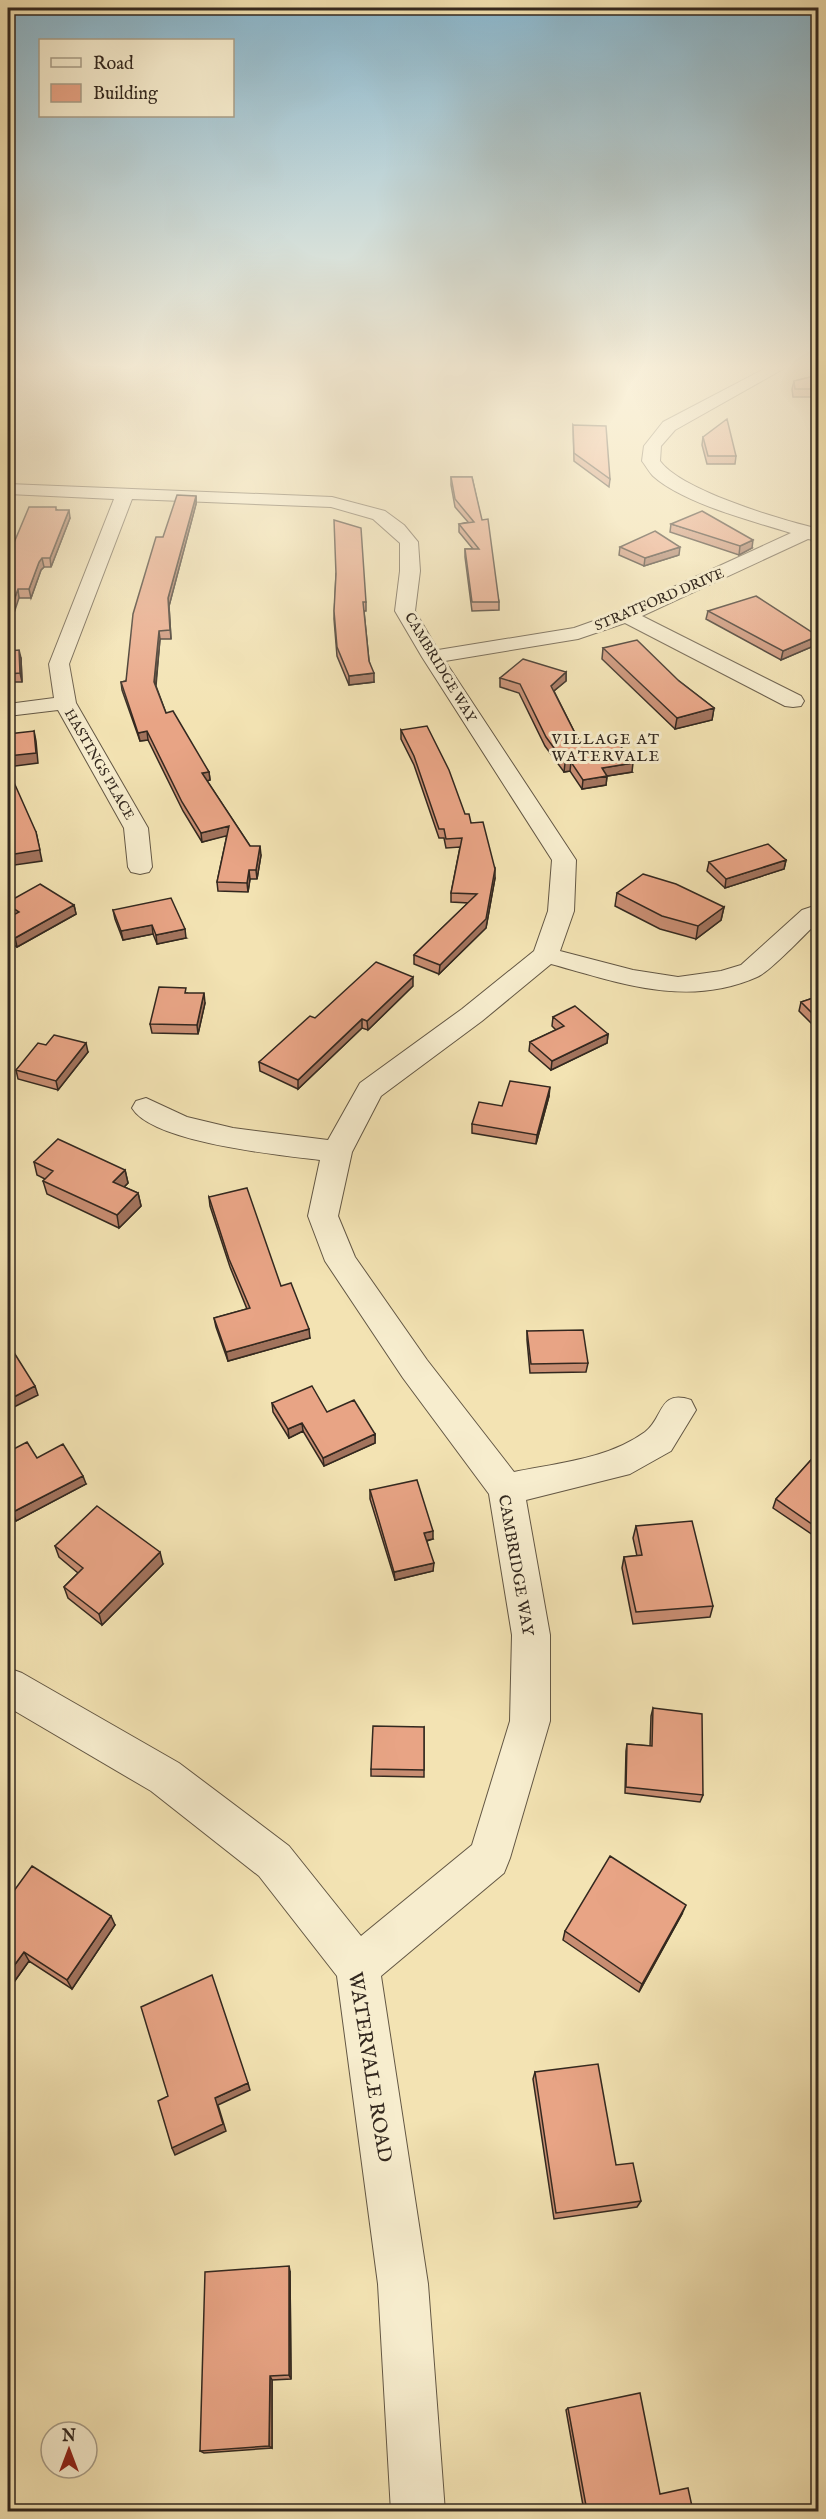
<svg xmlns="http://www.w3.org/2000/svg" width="826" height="2519" viewBox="0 0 826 2519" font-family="'IM FELL English',serif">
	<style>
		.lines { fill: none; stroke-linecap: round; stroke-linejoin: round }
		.street-casing { stroke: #635744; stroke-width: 2 }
		.street { fill: #f7edce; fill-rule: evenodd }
		.wall { fill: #c88d72; stroke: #33281f; stroke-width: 1.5 }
		.shaded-wall { fill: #a2735d; stroke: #33281f; stroke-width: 1.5 }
		.building { fill: #e8a485; stroke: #33281f; stroke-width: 1.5 }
		.labels { text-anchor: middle; stroke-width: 6; stroke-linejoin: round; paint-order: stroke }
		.far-street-label { font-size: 14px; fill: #33281f; stroke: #f7edce }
		.far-neighbourhood-label { font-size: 15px; letter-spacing: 1.5px; fill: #33281f; stroke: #f7edce }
		.street-label { font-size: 16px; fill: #33281f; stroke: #f7edce }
		.near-street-label { font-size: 20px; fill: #33281f; stroke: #f7edce }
	</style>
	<rect width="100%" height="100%" fill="#f3e3b3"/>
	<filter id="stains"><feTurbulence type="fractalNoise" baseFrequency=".00333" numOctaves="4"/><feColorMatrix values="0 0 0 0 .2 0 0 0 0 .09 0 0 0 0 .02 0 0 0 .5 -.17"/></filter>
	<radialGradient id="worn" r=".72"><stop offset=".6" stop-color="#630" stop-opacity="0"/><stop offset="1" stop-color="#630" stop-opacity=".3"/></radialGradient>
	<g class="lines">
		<g class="street-casing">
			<path id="street" d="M766,368H785L675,430L661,446L660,461C681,490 778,519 815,528L818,530V541L808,539L642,616L801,696L804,701L801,706L793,707L785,706L625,623L578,639L445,661L576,860L574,911L560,951L633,970L678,977L721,971L741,965L802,910L811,907L818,909V922C806,933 770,972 757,977C687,1008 620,983 551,964L482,1021L381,1096L352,1152L338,1216L355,1257L427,1360L514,1472C557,1463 608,1459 645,1432C664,1418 658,1389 691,1400L696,1410L671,1451L630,1474L526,1500L550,1635V1721L510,1858L504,1873L381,1976L428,2284L445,2512H391L378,2284L337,1976L259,1876L151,1791L8,1707V1668L22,1673L179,1763L289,1846L361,1936L472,1845L510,1721L512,1635L489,1494L403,1378L325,1261L308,1216L320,1160C280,1155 153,1143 132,1108L136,1101L146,1098L187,1117L233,1128L328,1140L360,1083L462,1009L534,951L548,911L552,860L422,657L395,611L400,571V543L373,519L331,507L132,499L69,664L76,703L148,828L152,867L149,872L140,874L131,872L128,867L124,828L58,710L8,716V704L54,698L49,664L114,499L8,494V484L332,497L385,511L404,525L418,542L420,571L415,611L438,650L574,628L619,612L791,533C752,521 683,503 653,476C649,472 646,466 642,461L644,446L663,422Z"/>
		</g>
		<use href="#street" class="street"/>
	</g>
	<path class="wall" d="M819,375V397H793L792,389L794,381Z
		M573,425L610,479L609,487L574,461Z
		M703,437L736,456L735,464H707L702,445Z
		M451,477H472L499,602V610L472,611L465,557V549H473L459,532V524L468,522L455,507L451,485Z
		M196,496V504L169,606L171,639H160L156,686L166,713L209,772L210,780L207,781L250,846L261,855L257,879H250L248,892L218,891L217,882L227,835L202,842L183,811L148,740L140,741L122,690L121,682L126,681Z
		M57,510L70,518L51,567H44L41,570L31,598H19L8,557Z
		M671,524L752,548L739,555L670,532Z
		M620,547L679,555L644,566L619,555Z
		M336,574L366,602V611H364L369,661L374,682L349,685L337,656L334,619Z
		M708,611L818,636L816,645L781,660L706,619Z
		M603,648L679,681L714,708L712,720L675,729L602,659Z
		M8,651L21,658L22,682H11V686H8Z
		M566,672V681L554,691L581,745L632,772L607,776L606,785L582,789L570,771L564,772L545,746L519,693L500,687V678Z
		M401,730L471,823L495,878L486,928L439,974L414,964V955L468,903L451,902V893L460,847L446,848L444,838H439L414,765L401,739Z
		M815,829H819V861H815L813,838Z
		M786,860L784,869L725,888L707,871L709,862Z
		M617,893L724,907L721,920L696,939L660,929L615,906Z
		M8,902L74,905L76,914L17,947L8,941V918L12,915L8,912Z
		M113,910L186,938L157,944L153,934L123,940L115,919Z
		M413,986L368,1030L362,1028L298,1089L260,1071L259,1062L315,1018Z
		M187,993L205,1003L198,1034L152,1033L150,1024Z
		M819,996V1031L799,1011L801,1002Z
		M553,1017L608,1034L607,1043L551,1070L529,1051L530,1042L556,1030L552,1026Z
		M46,1045L88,1052L58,1090L18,1079L16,1070Z
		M549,1096L536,1144L472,1133V1124L502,1106Z
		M34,1162L125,1170L128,1183L124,1187L138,1193L141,1206L119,1228L47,1194L43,1181L45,1179L37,1175Z
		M209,1197L281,1286L310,1338L228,1361L216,1327L214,1318L247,1309L230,1267L210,1206Z
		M527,1331L588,1363L586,1372L530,1373L527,1340Z
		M272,1403L375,1434V1443L324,1466L303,1431L289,1438L273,1412Z
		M819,1451V1529L813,1535L773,1508L776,1499Z
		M8,1452L37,1458L86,1484L16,1521L8,1507Z
		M370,1490L433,1539L427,1541L433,1571L395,1580L370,1499Z
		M636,1526L713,1606L710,1617L633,1624L622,1568L624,1557L637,1556L633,1538Z
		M55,1546L163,1564L102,1625L68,1598L64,1587L78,1573L59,1557Z
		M653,1708L703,1795L700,1802L625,1793L626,1751L627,1744L650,1746L651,1716Z
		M424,1727V1777L371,1776V1769Z
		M8,1899L115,1925L72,1989L29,1961L9,1989L8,1988Z
		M682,1914L639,1992L563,1940L565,1931Z
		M535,2072L616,2165L641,2201L637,2207L554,2219L533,2079Z
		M290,2271L291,2379L272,2380V2448L204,2453L200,2451Z
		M568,2408L660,2494L693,2511H584L566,2410Z"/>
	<path class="shaded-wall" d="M196,496V504L169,606L171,639L168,598Z
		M69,510L70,518L51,567L50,558Z
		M753,540L752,548L739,555L740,546Z
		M680,547L679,555L644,566L645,558Z
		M42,558L44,567L41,570L31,598L29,589L39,562Z
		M18,589L19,598L8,631V617Z
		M159,631L160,639L155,691L154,682Z
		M818,636L816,645L781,660L783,651Z
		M19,650L21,658L22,682L20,673Z
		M566,672V681L550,694L551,686Z
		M374,673V682L349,685V676Z
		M714,708L712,720L675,729L677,718Z
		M34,731L36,741L38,763L8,767V756Z
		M147,731L148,740L140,741L138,733Z
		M571,762L570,771L564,772L565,763Z
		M633,763L632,772L601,777L602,768Z
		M209,772L210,780L203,782L202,773Z
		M607,776L606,785L582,789L583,780Z
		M229,826L230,835L202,842L201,833Z
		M36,832L42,861L8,866V855Z
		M260,846L261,855L257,879L256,870Z
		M786,860L784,869L725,888L726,879Z
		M495,869V878L486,928L439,974L440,965Z
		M249,870L250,879L248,892L247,883Z
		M74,905L76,914L17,947L15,938Z
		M724,907L721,920L696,939L698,926Z
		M152,925L153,934L123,940L121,931Z
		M185,929L186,938L157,944L156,935Z
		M413,977V986L368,1030L367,1021Z
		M204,993L205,1003L198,1034L197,1025Z
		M362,1019V1028L298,1089V1080Z
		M608,1034L607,1043L551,1070L552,1061Z
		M86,1043L88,1052L58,1090L56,1081Z
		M550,1087L549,1096L536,1144L537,1135Z
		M125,1170L128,1183L116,1195L113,1182Z
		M138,1193L141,1206L119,1228L117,1215Z
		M309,1329L310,1338L228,1361L226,1352Z
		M35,1386L38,1395L8,1410V1400Z
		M302,1423L303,1431L289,1438L288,1429Z
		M375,1434V1443L324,1466L323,1458Z
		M83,1476L86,1484L16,1521L13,1512Z
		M819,1525V1529L813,1535L816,1527Z
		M433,1531V1539L424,1541V1533Z
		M160,1552L163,1564L102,1625L99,1614Z
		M434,1563L433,1571L395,1580L394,1572Z
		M686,1905L682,1914L639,1992L642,1984Z
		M111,1916L115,1925L72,1989L67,1980Z
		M24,1952L29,1961L9,1989L8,1987V1974Z
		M248,2083L250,2090L218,2105L226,2131L175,2155L172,2148L215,2098Z
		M289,2266L290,2271L291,2379L289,2375Z
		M270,2376L272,2380V2448L269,2446Z"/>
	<path class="building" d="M819,375V389H795L794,381Z
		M727,419L736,456H708L703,437Z
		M573,425L606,426L610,479L574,453Z
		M451,477H472L482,520L488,519L499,602H472L465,549H479L459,524L474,522L455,499Z
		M177,495L196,496L168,598L170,630L159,631L154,682L166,713L173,711L209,772L202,773L250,846H260L256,870H249L247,883L217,882L229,826L201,833L182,802L147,731L138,733L121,682L126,681L133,614L156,537H163Z
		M29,507H56V510H69L50,558H42L39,562L29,589H18L8,617V557Z
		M702,511L753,540L740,546L671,524Z
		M334,520L361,528L366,602H363L369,661L374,673L349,676L337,647L334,611L336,574Z
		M655,531L680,547L645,558L620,547Z
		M756,596L818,636L783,651L708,611Z
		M637,640L679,681L714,708L677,718L603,648Z
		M19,650L20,673L9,674V677H8V651Z
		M523,659L566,672L551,686L581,745L616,740L633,763L602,768L607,776L583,780L571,762L565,763L546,737L520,684L500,678Z
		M427,726L449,770L465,814H469L471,823L483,822L495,869L486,919L440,965L414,955L477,894L451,893L462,838L446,839L444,829H439L414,756L401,730Z
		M34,731L36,753L8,756V734Z
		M8,769L36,832L40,850L8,855Z
		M815,829H819V852H817Z
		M768,844L786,860L726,879L709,862Z
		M643,874L676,884L724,907L698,926L662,916L617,893Z
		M40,884L74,905L15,938L8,933V918L19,912L8,905V902Z
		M171,898L185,929L156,935L152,925L121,931L113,910Z
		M376,962L413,977L367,1021L362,1019L298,1080L259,1062L310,1016L315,1018Z
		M159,987L186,988L185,993H204L197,1025L150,1024Z
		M819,996V1020L801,1002Z
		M575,1006L608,1034L552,1061L530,1042L564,1026L553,1017Z
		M54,1035L86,1043L56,1081L16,1070L38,1043L46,1045Z
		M510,1081L550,1087L537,1135L472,1124L479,1102L502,1106Z
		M58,1139L125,1170L113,1182L138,1193L117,1215L43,1181L53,1171L34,1162Z
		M247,1188L281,1286L291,1283L309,1329L226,1352L214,1318L250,1308L229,1259L209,1197Z
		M583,1330L588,1363L531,1364L527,1331Z
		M13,1351L35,1386L8,1400V1354Z
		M312,1386L327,1412L354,1400L375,1434L323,1458L302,1423L288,1429L272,1403Z
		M27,1442L37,1458L63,1444L83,1476L13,1512L8,1504V1452Z
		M819,1451V1525L816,1527L776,1499Z
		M417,1480L433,1531L424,1533L434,1563L394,1572L370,1490Z
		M97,1506L160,1552L99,1614L64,1587L83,1568L55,1546Z
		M692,1521L713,1606L636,1612L624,1557L642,1555L636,1526Z
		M653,1708L702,1714L703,1795L626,1787L627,1744L652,1746Z
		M373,1726L424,1727V1770L371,1769Z
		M610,1856L686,1905L642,1984L565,1931Z
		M32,1866L111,1916L67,1980L24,1952L8,1974V1899Z
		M212,1975L248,2083L215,2098L223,2124L172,2148L158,2101L168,2096L141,2007Z
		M598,2064L616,2165L633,2163L641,2201L556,2213L535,2072Z
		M289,2266V2375L270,2376L269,2446L200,2451L205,2272Z
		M640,2393L660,2494L688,2488L693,2511H587L568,2408Z"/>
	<linearGradient id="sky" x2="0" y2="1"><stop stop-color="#89b8d0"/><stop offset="0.51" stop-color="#faf2dd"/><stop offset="1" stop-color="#faf2dd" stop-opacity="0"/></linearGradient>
	<rect width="826" height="720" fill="url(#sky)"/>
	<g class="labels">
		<g class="far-street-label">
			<text transform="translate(659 599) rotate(-23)" y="5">STRATFORD DRIVE</text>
			<text transform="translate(441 667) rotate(59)" y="5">CAMBRIDGE WAY</text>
			<text transform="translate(100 764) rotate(60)" y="5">HASTINGS PLACE</text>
		</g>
		<g class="far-neighbourhood-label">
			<text x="606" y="744">VILLAGE AT<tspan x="606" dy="17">WATERVALE</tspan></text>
		</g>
		<g class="street-label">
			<text transform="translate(517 1565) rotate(80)" y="6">CAMBRIDGE WAY</text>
		</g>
		<g class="near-street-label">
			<text transform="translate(371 2067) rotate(81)" y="7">WATERVALE ROAD</text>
		</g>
	</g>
	<rect width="826" height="2519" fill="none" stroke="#f3e3b3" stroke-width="30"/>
	<rect x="9" y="9" width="808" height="2501" fill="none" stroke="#33281f" stroke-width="3"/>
	<rect x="15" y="15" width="796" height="2489" fill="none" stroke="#33281f" stroke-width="1.5"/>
	<rect x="39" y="39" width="195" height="78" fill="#f7edce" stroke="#a99e88" stroke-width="1.5"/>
	<rect x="51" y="58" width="30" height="9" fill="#f7edce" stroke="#a99e88" stroke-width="1.5"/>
	<text x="93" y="69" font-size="18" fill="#33281f">Road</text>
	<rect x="51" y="84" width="30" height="18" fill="#e8a485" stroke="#a99e88" stroke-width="1.5"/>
	<text x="93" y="99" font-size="18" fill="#33281f">Building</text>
	<g transform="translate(69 2450)"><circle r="28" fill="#f7edce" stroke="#a99e88" stroke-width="1.5"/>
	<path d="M0-4.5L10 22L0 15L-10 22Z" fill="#8f2418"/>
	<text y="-9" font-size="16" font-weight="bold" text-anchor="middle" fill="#33281f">N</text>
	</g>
	<rect width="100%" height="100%" filter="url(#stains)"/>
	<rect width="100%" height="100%" fill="url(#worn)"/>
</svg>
